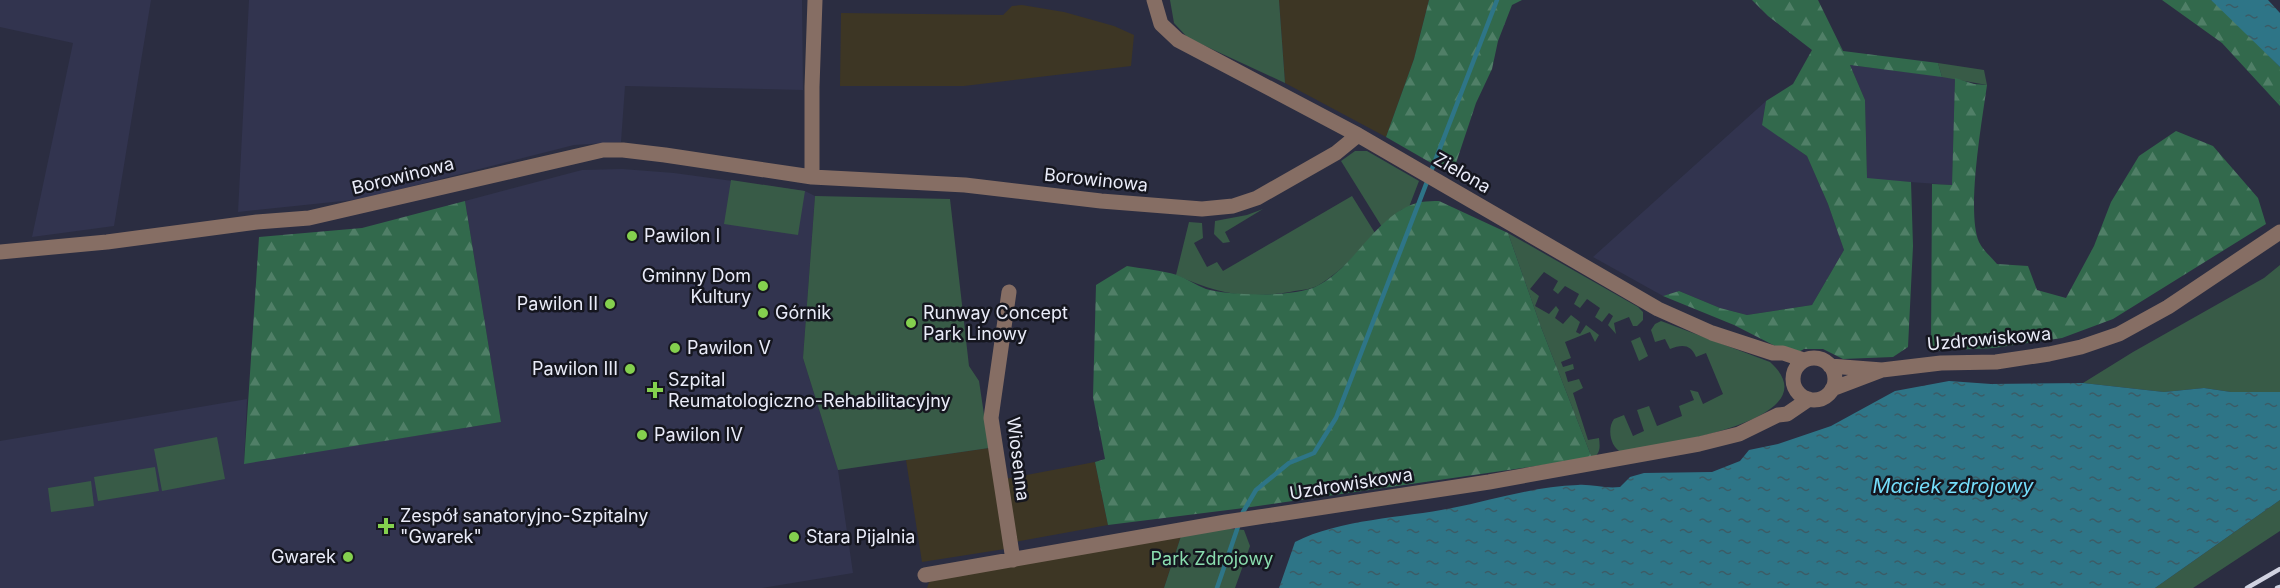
<svg xmlns="http://www.w3.org/2000/svg" width="2280" height="588" viewBox="0 0 2280 588" font-family="Inter,sans-serif">
	<style>
		.commercial { fill: #3d3624 }
		.built { fill: #32344f }
		.green { fill: #385b47 }
		.forest { fill: url(#forest-firs) }
		.water { fill: url(#water-ripples) }
		.lines { fill: none; stroke-linecap: round; stroke-linejoin: round }
		.stream { stroke: #2e7587; stroke-width: 4.5 }
		.minor { stroke: #866e64; stroke-width: 15 }
		.rail { stroke: #d1d3e1; stroke-width: 4.5 }
		.poi-dot { fill: #84d04e; stroke: #15161f; stroke-width: 2 }
		.labels { text-anchor: middle; stroke-width: 5; stroke-linejoin: round; paint-order: stroke }
		.street-label { font-size: 18px; fill: #eaecf9; stroke: #15161f }
		.poi-label { font-size: 18px; fill: #eaecf9; stroke: #15161f; text-anchor: start }
		.park-label { font-size: 18px; fill: #8addaf; stroke: #15161f }
		.water-label { font-size: 20px; font-style: italic; fill: #75defb; stroke: #15161f }
	</style>
	<defs>
		<pattern id="forest-firs" width="22" height="20" patternUnits="userSpaceOnUse" patternTransform="scale(1.5)"><rect width="22" height="20" fill="#32694c"/><path d="M5 1l3.5 6h-7zM16 11l3.5 6h-7z" fill="#507f67"/></pattern>
		<pattern id="water-ripples" width="26" height="14" patternUnits="userSpaceOnUse" patternTransform="scale(1.5)"><rect width="26" height="14" fill="#2e7587"/><path d="M2 4q2-2 4 0t4 0M15 11q2-2 4 0t4 0" fill="none" stroke="#3b5c66"/></pattern>
	</defs>
	<rect width="100%" height="100%" fill="#2b2d41"/>
	<path class="commercial" d="M1279,0H1429L1414,59L1386,137L1285,83Z
		M1022,5L1064,12L1114,26L1134,35L1131,66L964,86H840L841,13L1003,15L1012,6Z
		M989,448L1005,549L922,562L906,460Z
		M1095,462L1108,525L1015,542L1005,479Z
		M1182,533L1164,588H927L930,579Z"/>
	<path class="built" d="M0,0H151L114,226L32,237L73,43L0,27Z
		M249,0H802L803,90L625,86L621,142L574,145L362,199L238,212Z
		M1850,65L1955,78L1952,185L1867,179L1865,100Z
		M1766,101L1762,124L1807,156L1828,204L1844,250L1812,305L1747,315L1720,308L1679,291L1663,296L1593,257Z
		M622,169L674,173L805,191L815,196L803,358L838,470L853,573L762,588H0V441L247,399L244,463L501,422L465,201L582,170Z"/>
	<path class="green" d="M1170,0H1279L1285,83L1188,38L1174,23Z
		M1938,63L1984,70L1987,85L1942,77Z
		M1355,151H1367L1419,181L1409,207L1401,210L1382,227L1341,161Z
		M731,180L805,191L798,235L724,224Z
		M815,196L950,199L969,366L979,381L989,448L838,470L803,358Z
		M1352,196L1375,233C1357,253 1341,272 1317,286C1309,290 1298,290 1290,292C1244,299 1218,294 1176,275L1189,222L1202,223L1203,238L1194,243L1207,267L1217,262L1223,271Z
		M1263,209L1225,232L1230,242L1223,243L1214,234L1215,221L1247,215Z
		M1508,233L1638,307L1643,312V320L1637,326H1633L1629,317L1614,323L1616,334L1608,325L1613,316L1609,313L1602,322L1595,317L1600,308L1587,299L1580,308L1574,304L1579,294L1565,286L1558,294L1553,290L1558,281L1544,272L1530,289L1539,296L1535,306L1549,314L1556,306L1559,310L1555,318L1563,324L1571,315L1580,322L1576,332L1580,334L1586,325L1599,335L1595,342L1590,332L1565,342L1571,358L1561,362L1563,367L1573,364L1574,369L1565,372L1568,382L1579,379L1583,388L1573,393L1588,440L1599,438C1600,446 1601,454 1592,458L1541,327Z
		M2280,265V392H2231L2204,388L2164,392L2083,383L2133,352L2264,278Z
		M1661,321L1770,362C1837,422 1651,446 1621,452C1610,447 1607,428 1614,419L1624,415L1633,436L1644,431L1637,410L1649,406L1657,426L1682,416L1679,406L1694,400L1690,390L1698,392L1703,404L1723,394L1706,353L1696,357C1691,344 1682,344 1670,349L1665,339L1655,342L1651,330L1655,324Z
		M1640,337L1648,356L1639,361L1631,341Z
		M217,437L225,479L162,491L154,449Z
		M155,467L159,491L98,501L94,477Z
		M91,481L94,506L51,512L48,488Z
		M2280,500V531L2193,588H2155Z
		M1218,528L1244,530L1250,546L1235,588H1164L1182,533Z"/>
	<path class="forest" d="M1429,0H1522L1512,5L1498,41L1492,69L1476,103L1452,175L1386,137L1414,59Z
		M1752,0H1818L1843,51L1938,63L1942,77L1850,65L1865,100L1867,178L1911,182L1913,246L1908,347L1893,357L1843,359L1823,349H1804L1793,355L1734,325L1663,296L1679,291L1720,308L1747,315L1812,305L1844,250L1828,204L1807,156L1762,125L1766,101L1793,84L1812,50L1768,16Z
		M2162,0H2211L2219,5L2280,67V106L2222,43Z
		M1955,78L1974,84L1987,85C1982,121 1966,212 1979,242C1983,250 1991,257 1997,264L2028,266L2037,290L2066,298L2094,246L2111,202L2139,156L2176,131L2213,146L2258,198L2266,224L2113,319L2062,338L1994,348L1931,351L1932,184L1952,185Z
		M465,201L501,422L244,464L259,237L362,228Z
		M1439,201L1508,233L1541,327L1592,458L1244,508L1108,525L1095,462L1105,459L1093,397L1096,285L1127,266C1143,269 1161,270 1177,275C1187,279 1196,285 1206,289C1230,296 1293,297 1315,287C1356,268 1377,211 1421,202C1427,201 1434,201 1439,201Z"/>
	<path class="water" d="M2211,0H2268L2280,13V67Z
		M1949,381L1991,384L2083,383L2164,392L2204,388L2231,392H2280V500L2155,588H1279L1295,542C1340,519 1402,518 1452,508C1493,500 1536,486 1578,485C1592,484 1605,489 1620,487L1630,477L1644,473L1712,472L1740,461L1749,450L1778,444L1831,426L1895,391Z"/>
	<g class="lines">
		<path class="stream" d="M1217,588L1243,512L1256,490L1289,463L1314,453L1336,418L1497,0"/>
		<path class="minor" d="M1154,0L1161,24L1178,40L1358,135L1658,309L1712,333L1773,353H1783L1804,360
			M812,177V87L815,0
			M0,252L107,242L257,222L309,218L603,150H623L665,155L812,177L965,185L1101,201L1202,209L1233,206L1257,198L1336,153L1358,135
			M1009,292L991,418L1013,560
			M1793 379a21 21 0 1 1 42 0a21 21 0 1 1-42 0Z
			M1830,366L1882,370L1941,363L1996,362L2049,354L2081,347L2119,334L2168,307L2280,232
			M1832,389L1882,370
			M925,575L1226,522L1489,482L1699,444L1739,434L1778,415L1787,414L1809,399"/>
		<path class="rail" d="M2247,588L2280,569
			M2277,588L2280,587"/>
	</g>
	<g class="poi-dot">
		<circle cx="632" cy="236" r="6"/>
		<circle cx="763" cy="286" r="6"/>
		<circle cx="610" cy="304" r="6"/>
		<circle cx="763" cy="313" r="6"/>
		<circle cx="911" cy="323" r="6"/>
		<circle cx="675" cy="348" r="6"/>
		<circle cx="630" cy="369" r="6"/>
		<path d="M652 381h6v6h6v6h-6v6h-6v-6h-6v-6h6z"/>
		<circle cx="642" cy="435" r="6"/>
		<path d="M383 517h6v6h6v6h-6v6h-6v-6h-6v-6h6z"/>
		<circle cx="794" cy="537" r="6"/>
		<circle cx="348" cy="557" r="6"/>
	</g>
	<g class="labels">
		<g class="street-label">
			<text transform="translate(1462 173) rotate(30)" y="6">Zielona</text>
			<text transform="translate(403 176) rotate(-14)" y="6">Borowinowa</text>
			<text transform="translate(1096 180) rotate(6)" y="6">Borowinowa</text>
			<text transform="translate(1989 339) rotate(-5)" y="6">Uzdrowiskowa</text>
			<text transform="translate(1018 459) rotate(83)" y="6">Wiosenna</text>
			<text transform="translate(1351 484) rotate(-9)" y="6">Uzdrowiskowa</text>
		</g>
		<g class="poi-label">
			<text x="644" y="242">Pawilon I</text>
			<text x="751" y="282" text-anchor="end">Gminny Dom<tspan x="751" dy="21">Kultury</tspan></text>
			<text x="598" y="310" text-anchor="end">Pawilon II</text>
			<text x="775" y="319">Górnik</text>
			<text x="923" y="319">Runway Concept<tspan x="923" dy="21">Park Linowy</tspan></text>
			<text x="687" y="354">Pawilon V</text>
			<text x="618" y="375" text-anchor="end">Pawilon III</text>
			<text x="668" y="386">Szpital<tspan x="668" dy="21">Reumatologiczno-Rehabilitacyjny</tspan></text>
			<text x="654" y="441">Pawilon IV</text>
			<text x="400" y="522">Zespół sanatoryjno-Szpitalny<tspan x="400" dy="21">"Gwarek"</tspan></text>
			<text x="806" y="543">Stara Pijalnia</text>
			<text x="336" y="563" text-anchor="end">Gwarek</text>
		</g>
		<g class="park-label">
			<text x="1212" y="565">Park Zdrojowy</text>
		</g>
		<g class="water-label">
			<text x="1953" y="493">Maciek zdrojowy</text>
		</g>
	</g>
</svg>
